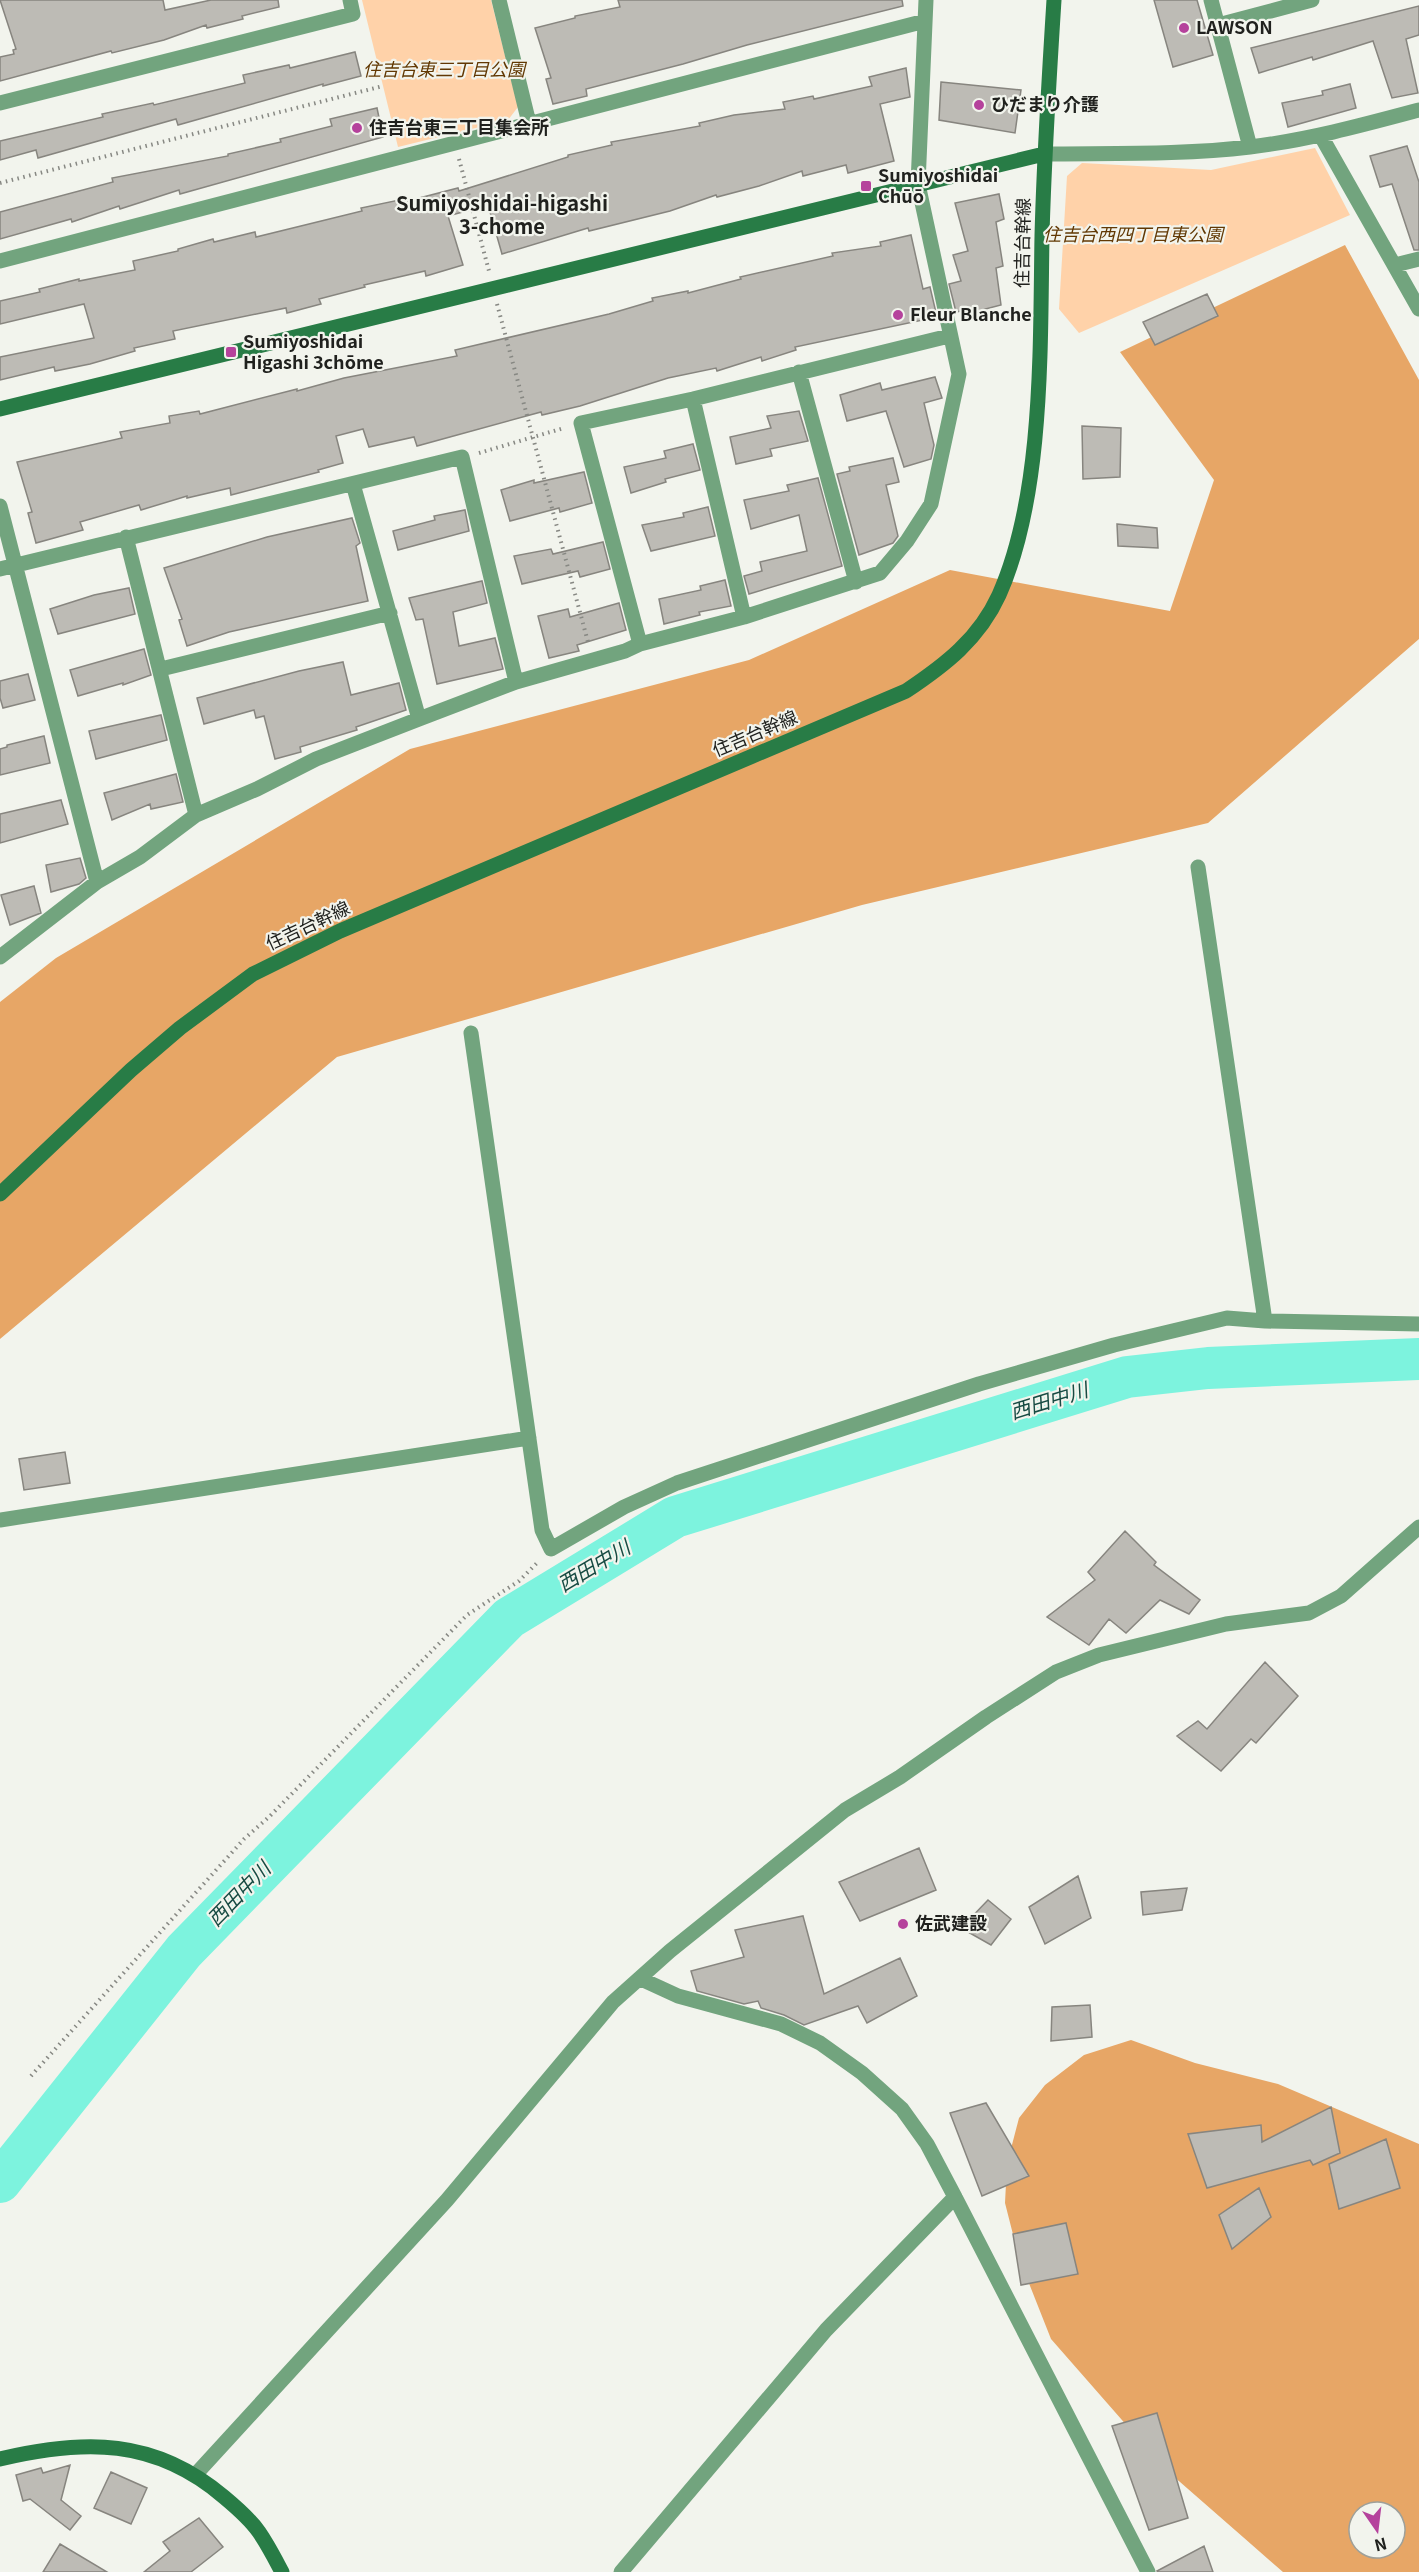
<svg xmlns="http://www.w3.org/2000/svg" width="1419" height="2572" viewBox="0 0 1419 2572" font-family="Georgia,'Noto Sans JP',serif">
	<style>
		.green { fill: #ffd2a9 }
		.forest { fill: #e7a666; fill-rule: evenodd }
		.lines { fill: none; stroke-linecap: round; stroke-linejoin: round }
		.river { stroke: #7df3de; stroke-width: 42 }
		.building { fill: #bdbbb5; stroke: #87857f; stroke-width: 1.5 }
		.path { stroke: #878883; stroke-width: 4; stroke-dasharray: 1.5 4.5; stroke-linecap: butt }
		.street { stroke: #72a47e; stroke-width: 15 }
		.secondary { stroke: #287c46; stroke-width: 15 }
		.poi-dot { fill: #b5429c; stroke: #f2f4ed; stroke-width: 2 }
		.labels { text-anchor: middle; stroke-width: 4.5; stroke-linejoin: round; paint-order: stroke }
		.poi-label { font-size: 18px; font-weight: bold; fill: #20211e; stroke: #f2f4ed; text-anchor: start }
		.park-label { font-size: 18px; font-style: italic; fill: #623803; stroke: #f2f4ed }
		.street-label { font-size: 18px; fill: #20211e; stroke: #f2f4ed }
		.neighbourhood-label { font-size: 20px; font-weight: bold; fill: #20211e; stroke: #f2f4ed }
		.water-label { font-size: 20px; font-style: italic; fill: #174b43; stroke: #f2f4ed }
	</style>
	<rect width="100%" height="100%" fill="#f2f4ed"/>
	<path class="green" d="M362,0H491L518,107L508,120L398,147Z
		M1315,148L1350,215L1079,333L1059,309L1067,176L1082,163L1211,170Z"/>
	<path class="forest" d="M1345,245L1419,380V639L1208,823L862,905L337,1057L0,1339V1002L56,958L410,749L749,660L950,570L1170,611L1214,480L1120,352Z
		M1131,2040L1195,2063L1278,2084L1419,2144V2572H1283L1164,2468L1051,2339L1019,2258L1005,2203L1007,2164L1019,2118L1045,2085L1084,2055ZM1359,2512H1395V2548H1359Z"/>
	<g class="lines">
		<path class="river" d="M0,2182L184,1951L509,1618L675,1517L1127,1377L1208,1368L1419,1359"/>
	</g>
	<path class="building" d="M0,0H163L165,10L211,0H278L279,7L242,16L243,19L207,28L206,25L164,40L112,53L111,51L0,81V57L14,54L13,50L16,49Z
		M618,0H902L903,6L747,45L683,64L586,89L587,96L553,104L546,79L551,78L535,28L575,18V16L620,7Z
		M1154,0H1197L1213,55L1173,67Z
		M1419,6V35L1406,39L1418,93L1392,98L1373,41L1313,60L1312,57L1259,73L1251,48Z
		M355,52L361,76L323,86V84L178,125L176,119L38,158L36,150L0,160V141L103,117L102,114L153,103L154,105L245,83L243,75L289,65L290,68Z
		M906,68L910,97L880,104L894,161L848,173L846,165L803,176L802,171L759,186L717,197L716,195L670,211L589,231L588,228L502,254L488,205L448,216L463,265L426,276L425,271L364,285L365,287L319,299L321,304L287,313L286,308L173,331L175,339L134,348L135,351L90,364L55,371L54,367L0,380V357L94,338L84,304L0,324V301L40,292L39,289L79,279V281L135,270L133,261L178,251V249L213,239L214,242L255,232L256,237L362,211L361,208L399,200L400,203L458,188L459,191L568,157V155L612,145L611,142L700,126L699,123L734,115L785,109L783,102L813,96L814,99L872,86L869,77Z
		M941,82L1021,90L1015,133L939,120Z
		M1350,84L1356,108L1288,127L1282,103L1323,95L1322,91Z
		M377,108L383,137L180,194L179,190L120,209L119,206L72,222L71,219L0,239V212L113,182L112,178L228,156V154L281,142L280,139L332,126L330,119Z
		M1407,146L1419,182V250H1414L1392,184L1380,187L1370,156Z
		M999,194L1004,219L996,222L1003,266L996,268L1001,305L966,314L965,310L956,312L949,284L961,281L953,255L968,251L955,203Z
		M911,235L923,289L930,287L937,317L795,347L796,350L762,361L761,357L717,371L716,368L668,378L580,406L542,415L541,412L417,446L414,437L369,447L363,429L336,436L343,463L318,470L319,472L231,495L230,488L187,498V496L141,510L139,505L80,522L83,530L36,543L28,513L32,512L17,462L122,438L120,432L170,423L169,416L199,411L200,414L297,389V391L344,378L457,356L455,350L609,314L653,301L652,298L688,291V293L741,279L740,277L833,256L832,253L881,246L880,242Z
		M1207,294L1218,316L1155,345L1143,322Z
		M935,377L942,398L924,403L934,445L931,459L904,467L886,411L847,421L840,395L880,383L882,390Z
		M799,411L808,441L770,449L772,456L736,464L730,437L771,428L767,416Z
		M1082,426L1121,428L1120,477L1083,479Z
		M693,444L700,470L665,479L666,482L631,493L624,467L666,458L664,451Z
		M893,458L899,482L886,485L898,536L893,543L859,555L837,474L850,471L849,467Z
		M584,472L592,503L560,512L559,508L510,521L501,490L534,480V483Z
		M818,478L842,566L749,594L744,576L762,571L760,562L807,551L799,515L751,529L744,500L789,491L787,485Z
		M708,507L715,536L651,551L642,525L684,517L683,513Z
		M465,510L469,531L398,550L393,531L435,520L434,516Z
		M352,518L360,543L356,546L368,601L229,632L187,646L179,620L182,619L164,568L267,537Z
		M1117,524L1157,528L1158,548L1118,546Z
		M603,542L610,569L580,577L578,571L522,584L514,556L551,549L553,554Z
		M725,580L731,606L699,612L700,615L664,624L659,599L701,590L700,586Z
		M482,581L487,603L453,612L459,646L495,638L503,669L437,684L423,619L416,620L409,598Z
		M129,588L135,614L58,634L50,609L94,595Z
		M619,603L626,630L577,645L579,651L549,658L538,616L568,609L570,617Z
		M144,649L151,675L123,685V683L78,696L70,670Z
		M343,662L351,695L399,683L406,710L356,727L357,730L300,747L301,752L275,759L264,716L256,718L254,710L204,724L197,698L299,671Z
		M28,674L35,700L3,708L0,698V681Z
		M161,715L167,740L96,759L89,731Z
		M44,736L50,763L0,775V749L7,747V745Z
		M176,774L183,802L151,809L150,804L112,820L104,793Z
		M61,800L68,824L0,843V814Z
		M80,858L86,878L79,884L51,892L46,865Z
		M34,886L41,913L10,925L1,895Z
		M65,1452L70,1483L24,1490L19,1459Z
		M1125,1531L1156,1562L1154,1565L1200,1600L1189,1614L1160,1600L1126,1633L1109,1619L1089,1645L1047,1617L1095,1580L1088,1572Z
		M1265,1662L1298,1696L1256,1743L1251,1739L1221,1771L1177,1736L1198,1721L1207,1729Z
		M919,1848L936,1890L860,1921L839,1882Z
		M1078,1876L1091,1918L1045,1944L1029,1907Z
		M1187,1888L1182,1910L1143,1915L1141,1892Z
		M988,1900L1011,1919L991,1945L961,1928Z
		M803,1916L824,1994L900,1958L917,1996L867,2023L858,2006L804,2025L784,2015L761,2008L758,2001L744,2004L697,1991L691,1971L744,1957L735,1930Z
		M1090,2005L1092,2037L1051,2041L1052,2007Z
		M986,2103L1029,2176L982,2196L950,2113Z
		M1331,2107L1340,2153L1313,2165L1310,2160L1207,2188L1188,2134L1261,2125L1262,2142Z
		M1386,2139L1400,2188L1339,2209L1329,2164Z
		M1259,2188L1271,2217L1232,2249L1219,2215Z
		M1066,2223L1078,2274L1021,2285L1013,2234Z
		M1157,2413L1188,2518L1149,2530L1112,2426Z
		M70,2465L61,2500L81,2516L70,2530L30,2499L23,2501L16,2475L41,2468L43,2473Z
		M111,2472L147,2488L131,2524L94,2508Z
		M199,2518L223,2547L191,2572H144L170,2551L163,2542Z
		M60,2544L107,2572H43Z
		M1204,2546L1213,2572H1158L1157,2571Z"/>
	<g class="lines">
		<path class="path" d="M459,159L489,271
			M0,183L383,86
			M497,304L588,642
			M479,453L564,428
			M31,2076L244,1839L269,1817L467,1615L519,1581L538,1562"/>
		<path class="street" d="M499,0L529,123
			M1211,0L1250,147
			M1218,25L1312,0
			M0,103L353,14L350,0
			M1321,136L1419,309
			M1044,154C1113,153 1182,155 1250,147C1308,140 1363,125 1419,110
			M0,261L925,21
			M1395,265L1419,259
			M799,372L856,582
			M693,399L744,617
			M353,484L419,719
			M0,506L97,882
			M126,537L196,815
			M0,569L462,457L516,682
			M640,644L581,423L693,399L949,336
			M161,669L390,613
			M1198,867L1265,1321
			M0,957L97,882L140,857L196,815L257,789L316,759L419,719L516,682L625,651L640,644L744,617L880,573L907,541L931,504L959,374L918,184L926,0
			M471,1033L542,1530L551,1549L624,1507L677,1483L979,1384L1114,1345L1227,1318L1265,1321L1419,1324
			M0,1520L529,1438
			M641,1979L678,1996L781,2024L820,2043L862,2073L902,2109L927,2144L955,2197L1148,2572
			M196,2474L447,2200L613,2002L670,1951L845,1810L900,1777L986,1717L1056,1672L1099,1655L1226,1624L1309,1613L1341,1596L1419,1527
			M621,2572L826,2330L955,2197"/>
		<path class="secondary" d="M0,409L1044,154
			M0,1194L131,1070L180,1028L253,974L340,931L906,691C945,665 979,639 999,595C1044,494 1040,346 1042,236C1044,157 1049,79 1054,0
			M0,2459C84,2439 155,2438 224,2497C236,2507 250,2519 259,2532C268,2545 275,2559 282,2572"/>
	</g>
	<g class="poi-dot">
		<circle cx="1184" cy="28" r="6"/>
		<circle cx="979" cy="105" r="6"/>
		<circle cx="357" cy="128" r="6"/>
		<rect x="860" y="180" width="12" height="12" rx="3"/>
		<circle cx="898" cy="315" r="6"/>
		<rect x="225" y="346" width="12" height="12" rx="3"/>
		<circle cx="903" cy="1924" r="6"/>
	</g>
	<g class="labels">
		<g class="poi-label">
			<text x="1196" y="34">LAWSON</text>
			<text x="991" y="111">ひだまり介護</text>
			<text x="369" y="134">住吉台東三丁目集会所</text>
			<text x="878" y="182">Sumiyoshidai<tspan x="878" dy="21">Chūō</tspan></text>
			<text x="910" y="321">Fleur Blanche</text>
			<text x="243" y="348">Sumiyoshidai<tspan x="243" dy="21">Higashi 3chōme</tspan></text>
			<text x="915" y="1930">佐武建設</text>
		</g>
		<g class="park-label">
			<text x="444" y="76">住吉台東三丁目公園</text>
			<text x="1133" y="241">住吉台西四丁目東公園</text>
		</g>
		<g class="street-label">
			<text transform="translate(1023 243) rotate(-89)" y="6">住吉台幹線</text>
			<text transform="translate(755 734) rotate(-23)" y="6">住吉台幹線</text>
			<text transform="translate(308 926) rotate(-25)" y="6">住吉台幹線</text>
		</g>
		<g class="neighbourhood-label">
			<text x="502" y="211">Sumiyoshidai-higashi<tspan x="502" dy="23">3-chome</tspan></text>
		</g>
		<g class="water-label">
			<text transform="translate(1049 1401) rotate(-17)" y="7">西田中川</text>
			<text transform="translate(594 1566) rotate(-31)" y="7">西田中川</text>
			<text transform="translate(239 1894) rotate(-46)" y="7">西田中川</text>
		</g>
	</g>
	<g transform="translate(1377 2530) rotate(166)"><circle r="28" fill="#f2f4ed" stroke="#9ea09a" stroke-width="1.5"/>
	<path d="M0-4.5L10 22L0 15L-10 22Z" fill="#b5429c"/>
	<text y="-9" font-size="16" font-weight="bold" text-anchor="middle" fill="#20211e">N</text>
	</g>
</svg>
